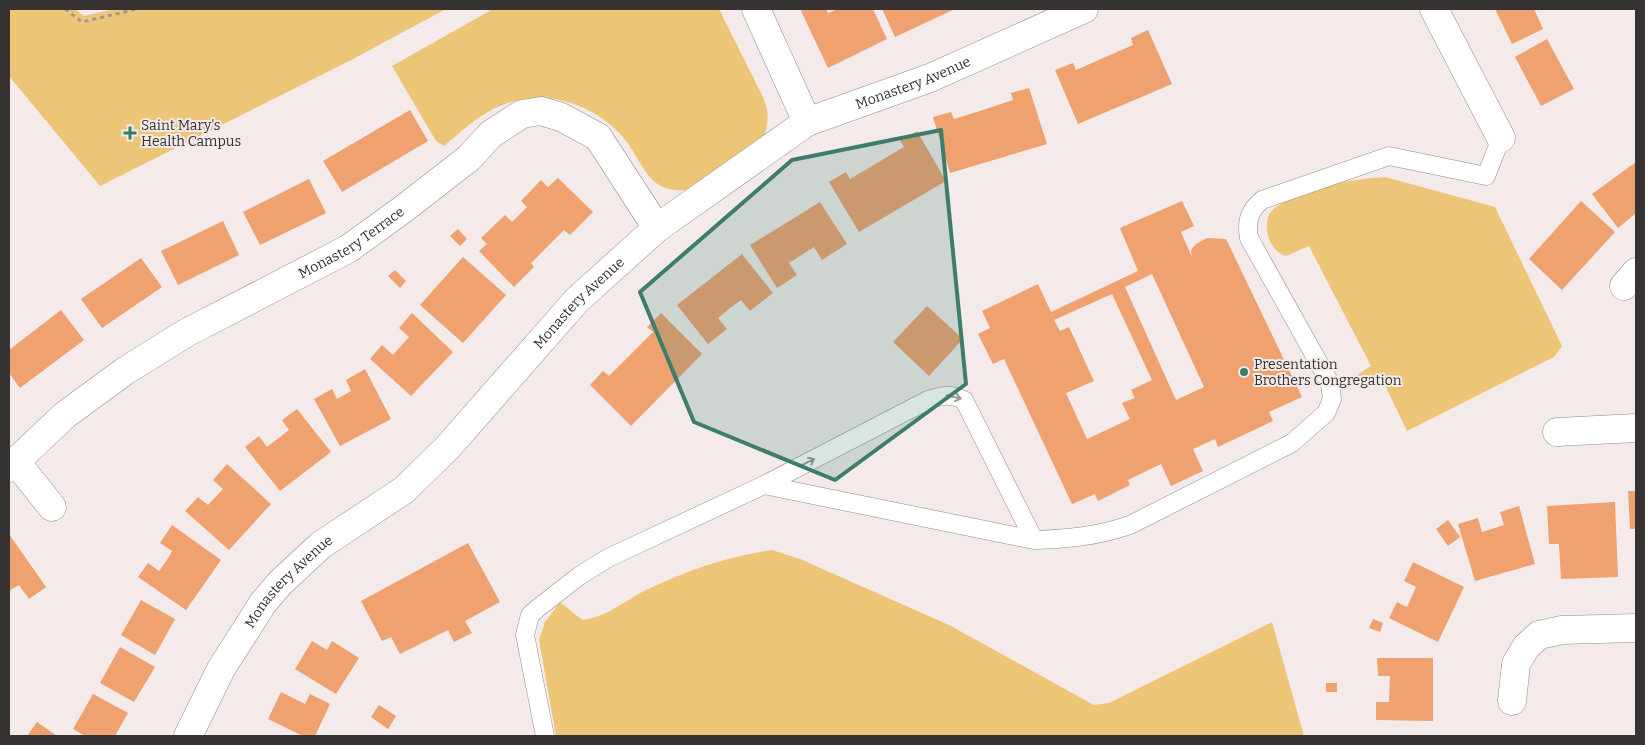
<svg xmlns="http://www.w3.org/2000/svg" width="1645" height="745" viewBox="0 0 1645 745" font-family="Bitter,serif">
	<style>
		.green { fill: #ecc577 }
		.building { fill: #efa170; fill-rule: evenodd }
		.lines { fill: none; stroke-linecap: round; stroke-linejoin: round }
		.service-casing { stroke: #948c8c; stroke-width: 19 }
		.minor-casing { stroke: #948c8c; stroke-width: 29 }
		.path { stroke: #9e9897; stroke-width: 3; stroke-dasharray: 4 4; stroke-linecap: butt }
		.service { stroke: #fff; stroke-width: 18 }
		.minor { stroke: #fff; stroke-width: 28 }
		.oneway { stroke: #9a9898 }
		.marked { fill: #3d7d6c; fill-opacity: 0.2; stroke: #3d7d6c; stroke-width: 4; stroke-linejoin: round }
		.poi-dot { fill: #3d7d6c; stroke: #f3eae9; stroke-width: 2 }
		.labels { text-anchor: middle; stroke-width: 4; stroke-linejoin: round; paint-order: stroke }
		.street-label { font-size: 14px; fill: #353231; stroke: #f3eae9 }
		.poi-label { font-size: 14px; fill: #353231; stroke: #f3eae9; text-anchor: start }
	</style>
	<rect width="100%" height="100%" fill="#f3eae9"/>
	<path class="green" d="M9,9H75L84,16L114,9H446L353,59L100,186L9,76Z
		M493,9H719L763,97C769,112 769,121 764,137L689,190C645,195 644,160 621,135C586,97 530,86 486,113C471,122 458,134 444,146L436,141L392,66Z
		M1385,177L1495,207L1562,346L1554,357L1407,431L1381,377L1362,388L1357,375L1371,366L1309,246L1286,256C1270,251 1263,230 1269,214C1292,188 1351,179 1385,177Z
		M772,550L800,559L949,625L1094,705L1109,703L1272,622L1304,736H556L539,640L545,622L560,602L582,620C606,618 627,599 648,589C690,570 725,557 772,550Z"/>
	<path class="building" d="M805,9H826L828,13L838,9H873L887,39L828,68L801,11Z
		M882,9H955L895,37Z
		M1495,9H1534L1543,29L1512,44Z
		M1148,30L1172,84L1078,124L1055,70L1073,63L1076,70L1133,45L1131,38Z
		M1547,39L1574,89L1541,106L1515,57Z
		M1029,88L1047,144L950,173L933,117L951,112L954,119L983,110L1013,100L1011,93Z
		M410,110L428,141L342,192L323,161Z
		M917,131L946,181L859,232L829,182L846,172L850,179L904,147L900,141Z
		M1636,162V213L1618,228L1592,194Z
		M558,178L593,212L570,235L564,230L531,263L534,267L514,287L479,251L487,244L481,238L505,215L512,222L527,207L521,201L541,180L548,187Z
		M309,179L326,213L260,245L243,212Z
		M1182,201L1194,226L1181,232L1192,257L1191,250L1196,244L1207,238L1226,239L1302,397L1269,412L1273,421L1218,447L1215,439L1193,449L1203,471L1171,486L1161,464L1128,480L1130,485L1098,501L1095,494L1072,504L1004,359L993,364L978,334L990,328L982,311L1038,284L1051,312L1138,271L1120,228ZM1152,274L1204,387L1176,400L1125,287ZM1112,294L1152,380L1131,390L1135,398L1122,403L1130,419L1087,439L1066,393L1094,381L1069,327L1060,331L1054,320Z
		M1581,201L1615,232L1562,290L1529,259Z
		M820,202L847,244L822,260L814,247L789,263L797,275L777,288L750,245Z
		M223,221L239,255L178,285L161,251Z
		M458,229L467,239L460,246L450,236Z
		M742,254L773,293L750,311L741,300L730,308L718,318L727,329L708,344L677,305Z
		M463,257L506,295L463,343L420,305Z
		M141,258L162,287L102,328L81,299Z
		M395,270L406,281L400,288L388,276Z
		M927,306L963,339L929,376L893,342Z
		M61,310L84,340L20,388L9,373V350Z
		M412,313L453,352L411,396L370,359L382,345L393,355L409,337L399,328Z
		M661,313L702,354L631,426L590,385L603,371L609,376L653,332L647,327Z
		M365,369L391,419L340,446L314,399L332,389L337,399L351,391L346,380Z
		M297,409L331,452L280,491L245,447L259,436L267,447L289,430L282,420Z
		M227,464L271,504L229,550L185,511L198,497L208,505L223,489L213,480Z
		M1628,491H1636V529H1630Z
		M1615,502L1618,577L1561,579L1559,544H1549L1547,506Z
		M1519,506L1535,564L1475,581L1458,524L1478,518L1482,532L1504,525L1500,512Z
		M1448,520L1460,537L1448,546L1436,529Z
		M172,525L221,560L186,610L138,577L148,563L159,571L167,560L172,551L160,543Z
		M9,534L46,587L29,599L19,585L9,591Z
		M468,543L500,602L465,621L472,633L454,642L448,630L400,654L391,637L382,641L361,601Z
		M1413,562L1464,587L1438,642L1389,618L1397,602L1407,607L1416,587L1404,581Z
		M141,600L175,619L155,655L121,635Z
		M1373,619L1383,623L1380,632L1369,628Z
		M312,641L327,650L332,641L359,658L336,694L295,669Z
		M120,647L155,667L134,702L100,683Z
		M1377,658H1433V721L1376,720V702H1389L1390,676H1378Z
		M1326,683H1337V692H1326Z
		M281,692L305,704L310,694L330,704L315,736H303L268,719Z
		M93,694L128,713L115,736H85L73,729Z
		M379,705L396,716L388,729L371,717Z
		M37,722L57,736H27Z"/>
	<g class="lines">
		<g class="service-casing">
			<path id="service" d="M764,485L1034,540C1068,539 1098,536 1130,525L1292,443L1326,413L1332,399L1330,383L1249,238C1246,221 1249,211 1262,200L1389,156L1486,176L1501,138
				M545,736L525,635L530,615L538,608L579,576L608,558L764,485L928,400C942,395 950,394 964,400L1034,540"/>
		</g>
		<g class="minor-casing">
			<g id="minor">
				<path d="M756,9L807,122"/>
				<path d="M1434,9L1501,138"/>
				<path d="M1624,286L1636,272"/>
				<path d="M1557,432L1636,428"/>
				<path d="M16,462L52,507"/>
				<path id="s1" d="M9,468L65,415L125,371L186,333L348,249L402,210L469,158L491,134L522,114L541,111L561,117L598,137L657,228"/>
				<path d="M1512,701L1516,664L1526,647L1539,635L1562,630L1636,628"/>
				<path id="s2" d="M188,736L221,669L263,603L280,583L321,545L404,490L448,447L577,300L657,228L807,122L930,78L1084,9"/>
			</g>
		</g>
		<path class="path" d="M65,9L82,22L137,9"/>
		<use href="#service" class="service"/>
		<use href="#minor" class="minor"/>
	</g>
	<defs><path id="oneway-shaft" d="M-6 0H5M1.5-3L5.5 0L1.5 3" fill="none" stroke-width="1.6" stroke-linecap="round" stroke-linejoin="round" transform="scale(1.25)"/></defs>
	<g class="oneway">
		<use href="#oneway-shaft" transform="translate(954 397) rotate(13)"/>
		<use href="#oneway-shaft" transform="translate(808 462) rotate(-27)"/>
	</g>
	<path class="marked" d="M941,130L966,384L835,480L694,422L640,292L792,160Z"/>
	<g class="poi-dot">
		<path d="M127.5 125.5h5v5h5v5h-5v5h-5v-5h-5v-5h5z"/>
		<circle cx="1244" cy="372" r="5"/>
	</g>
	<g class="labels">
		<g class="street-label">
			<text dy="5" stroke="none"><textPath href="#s2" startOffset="996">Monastery Avenue</textPath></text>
			<text dy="5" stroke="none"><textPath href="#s1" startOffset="412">Monastery Terrace</textPath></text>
			<text dy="5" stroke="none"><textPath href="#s2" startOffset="591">Monastery Avenue</textPath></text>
			<text dy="5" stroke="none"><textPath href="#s2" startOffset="186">Monastery Avenue</textPath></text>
		</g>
		<g class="poi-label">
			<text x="141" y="130">Saint Mary's<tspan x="141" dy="16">Health Campus</tspan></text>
			<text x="1254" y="369">Presentation<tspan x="1254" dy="16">Brothers Congregation</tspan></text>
		</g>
	</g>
	<rect width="1645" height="745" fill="none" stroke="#353231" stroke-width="20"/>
</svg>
